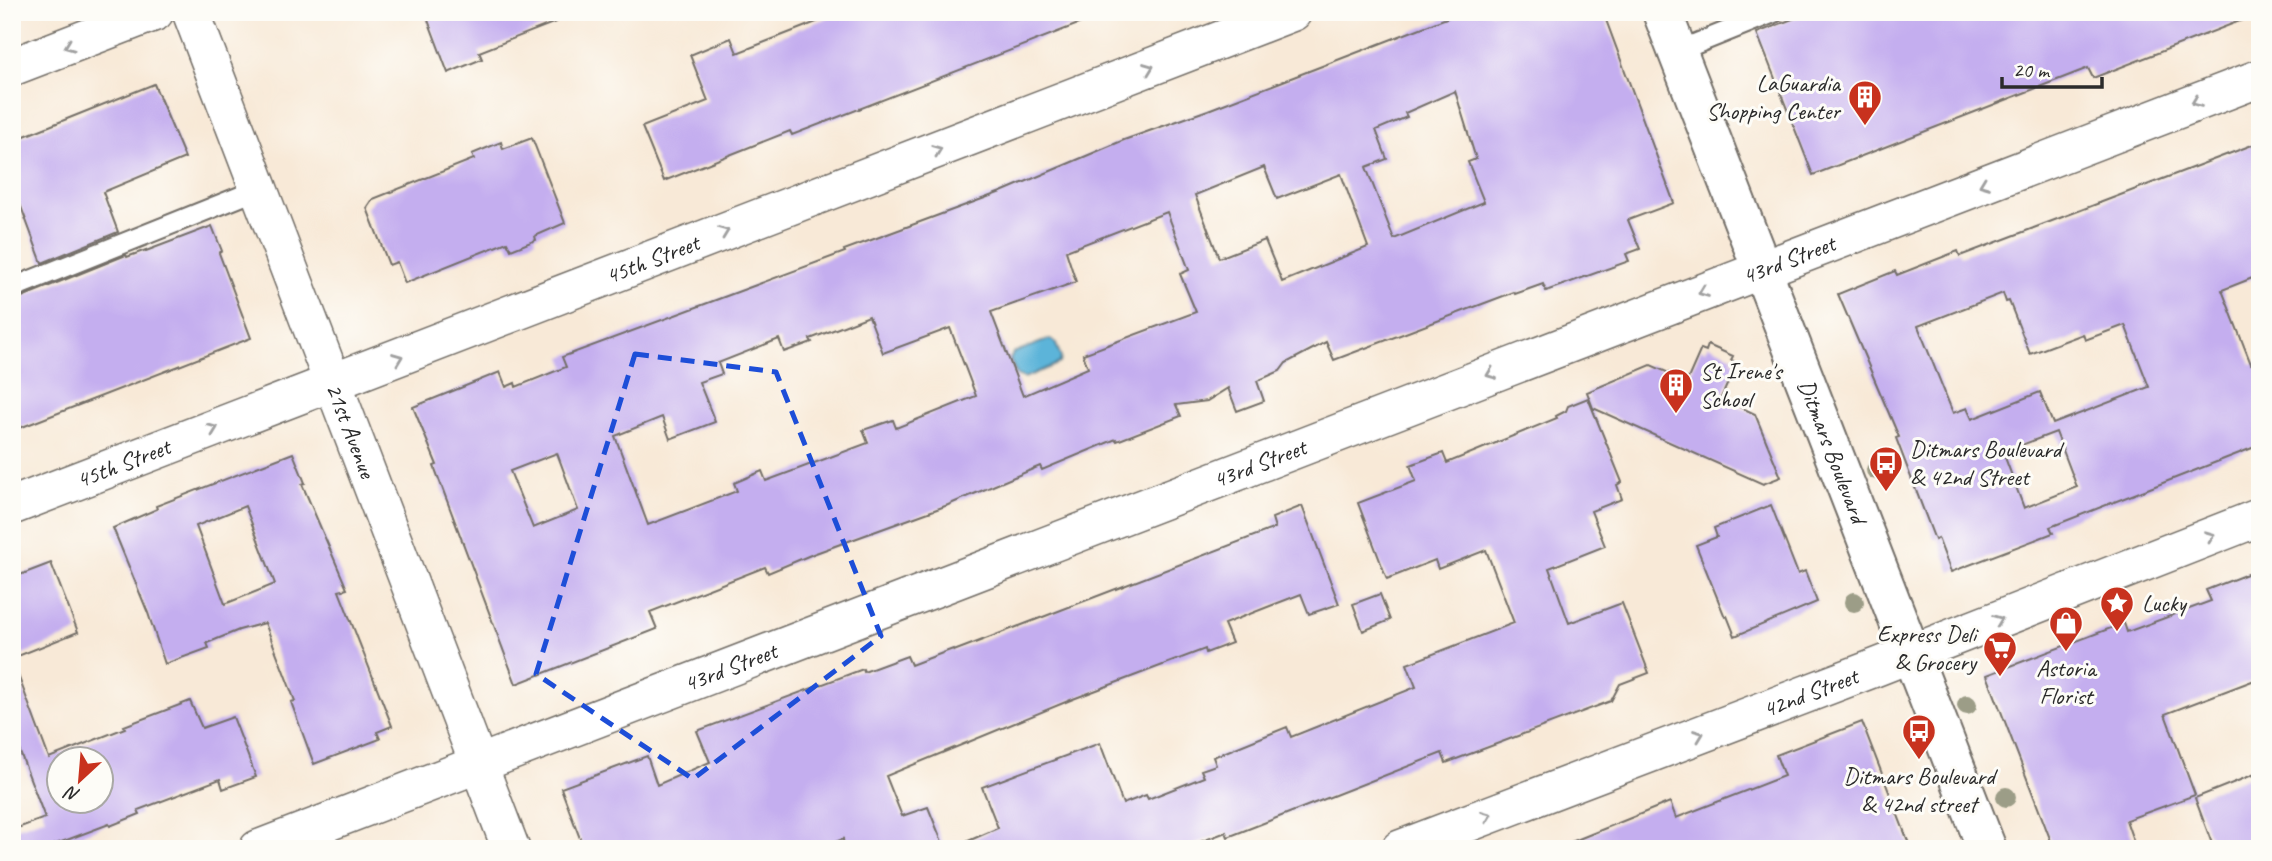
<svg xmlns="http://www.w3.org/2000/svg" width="2272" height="861" viewBox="0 0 2272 861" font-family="Caveat,sans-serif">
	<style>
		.water { fill: #5cb4d9; stroke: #447082; stroke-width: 2 }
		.building { fill: #c4aeef; fill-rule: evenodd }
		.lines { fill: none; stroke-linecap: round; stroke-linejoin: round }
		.service-casing { stroke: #736e67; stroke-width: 23 }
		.minor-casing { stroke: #736e67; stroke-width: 40 }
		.tertiary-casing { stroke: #736e67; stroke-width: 42 }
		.service { stroke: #fff; stroke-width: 19 }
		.minor { stroke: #fff; stroke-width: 37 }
		.tertiary { stroke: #fff; stroke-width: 38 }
		.tree { fill: #9c9d87 }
		.oneway { stroke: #a0a0a0 }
		.marked { fill: none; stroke: #1d4ed8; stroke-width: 5; stroke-dasharray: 14 9; stroke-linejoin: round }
		.labels { text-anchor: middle; stroke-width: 6; stroke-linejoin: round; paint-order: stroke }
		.poi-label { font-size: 24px; fill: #2b2b2b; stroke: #fdfcf7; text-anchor: start }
		.street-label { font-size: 24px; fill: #2b2b2b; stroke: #fdfcf7 }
	</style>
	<rect width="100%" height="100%" fill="#fdfcf7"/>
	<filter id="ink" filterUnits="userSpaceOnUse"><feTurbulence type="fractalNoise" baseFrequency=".0143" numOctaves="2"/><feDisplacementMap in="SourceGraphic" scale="14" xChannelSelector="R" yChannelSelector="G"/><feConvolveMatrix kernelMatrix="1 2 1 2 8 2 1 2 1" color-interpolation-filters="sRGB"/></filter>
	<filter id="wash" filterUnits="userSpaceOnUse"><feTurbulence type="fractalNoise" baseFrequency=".00686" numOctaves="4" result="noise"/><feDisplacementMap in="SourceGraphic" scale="28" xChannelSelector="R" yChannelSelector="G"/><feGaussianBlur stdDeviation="1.57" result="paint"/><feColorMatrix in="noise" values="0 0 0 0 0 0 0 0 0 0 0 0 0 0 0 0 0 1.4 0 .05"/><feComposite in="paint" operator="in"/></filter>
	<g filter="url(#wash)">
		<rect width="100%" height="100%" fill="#f8e9d7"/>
		<path class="water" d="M1050,339L1055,342L1061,357L1060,363L1024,378L1017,375L1010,360L1013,353Z"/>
		<g id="blocks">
			<path class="building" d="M425,12H576V14L479,52L482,59L448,73Z
				M842,12H1104V14L792,135L790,131L664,181L642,127L708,101L690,55L731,38L737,53Z
				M1462,12H1603L1674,203L1628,220L1640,249L1626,254L1629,261L1546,291L1543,284L1515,294L1514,292L1334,360L1326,342L1286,363L1280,371L1257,381L1264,401L1237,411L1228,388L1207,401L1176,405L1181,416L1117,441L1116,439L1042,470L1040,466L948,505L813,554L768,573L765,567L650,612L657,629L516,684L434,466L437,465L413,407L500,372L506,387L515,383L516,387L566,367L562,357L845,252L844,250L874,239L1001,192L1124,140L1208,110ZM1455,91L1476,159L1468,162L1484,202L1394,239L1366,167L1387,159L1376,130L1407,117L1405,113ZM1264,167L1277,199L1341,174L1368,247L1282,282L1265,240L1219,258L1195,195ZM1167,212L1189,270L1180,274L1196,312L1083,354L1088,368L1023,396L991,312L1076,282L1066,251ZM869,316L883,353L950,328L976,396L896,428L893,420L863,430L868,443L766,481L762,471L734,483L737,491L648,525L615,436L662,417L670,439L715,422L699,382L722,374L718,363L779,339L784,352L812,342L810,339ZM557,453L578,510L533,528L510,471Z
				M1810,12H2257L2258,14L2093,78L2088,68L1813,175L1757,33Z
				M154,84L185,158L103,192L118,232L42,263L20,204L12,207V141Z
				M532,138L565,223L535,236L536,240L511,250L507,242L405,283L397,262L389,265L367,208L373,199L474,159L472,154L501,142L503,149Z
				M2260,142V275L2222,290L2251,364L2260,361V445L2050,527L2053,533L1951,572L1938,538L1935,540L1896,438L1899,437L1838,294L1895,271L1897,275L1958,251L1960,256ZM2003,293L2006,302L2009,301L2030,354L2083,334L2085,340L2125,325L2149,387L2053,424L2040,392L1972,419L1967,408L1953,413L1918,326ZM2056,432L2077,487L2024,508L2003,452Z
				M212,226L222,251L219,253L251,338L12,431V301L126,255L127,257L146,250V251Z
				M1708,345L1733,356L1731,360L1737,363L1721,398L1755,414L1781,477L1763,484L1593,408L1587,392L1651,365L1687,381L1701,349L1706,351Z
				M1588,398L1622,482L1617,485L1622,499L1591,511L1605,546L1549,568L1569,623L1622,603L1649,673L1620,684L1611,701L1446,763L1442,753L1228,837L1226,832L1182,849H950L998,828L982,787L1100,743L1123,804L1146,795L1148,799L1204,777L1201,770L1216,765L1213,757L1287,727L1291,737L1416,687L1407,664L1514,623L1486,550L1438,569L1435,560L1387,579L1358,503L1416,481L1410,465L1443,453L1447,463L1557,418L1556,416L1566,411L1568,406Z
				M293,453L305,483L302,484L347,589L339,591L392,726L377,732L380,739L314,764L291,702L295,701L265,623L239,630L207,643L209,648L165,664L148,613L113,528L157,509L156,506ZM245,506L275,584L225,604L196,526Z
				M1771,505L1798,574L1805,571L1817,602L1735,636L1727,616L1725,617L1696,545L1717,537L1714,528Z
				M1302,506L1339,604L1309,614L1301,594L1224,624L1232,643L1206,653L1205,649L1073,699L886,776L902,816L928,807L945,849H844L843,839L818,849H584L561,788L647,756L657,785L710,762L697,731L863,669L864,672L907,656L911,665L953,649L954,651L1275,528L1272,518Z
				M51,563L78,632L18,656L12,642V578Z
				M2260,569V678L2165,714L2195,795L2126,820L2136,849H2054L1987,675L2124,623L2127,632L2211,601L2206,590Z
				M1380,594L1390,620L1363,631L1353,604Z
				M15,667L49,758L125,728L124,726L190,701L202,728L233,717L256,777L223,789L220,779L138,810L140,814L110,826L109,824L43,849H12V830L45,818L12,731V668ZM60,760H102V802H60Z
				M1862,722L1911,849H1554L1670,802L1676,818L1784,776L1776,755Z
				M2260,772V849H2214L2195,798Z"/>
		</g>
	</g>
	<g filter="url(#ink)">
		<use href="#blocks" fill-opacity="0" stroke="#736e67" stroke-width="2"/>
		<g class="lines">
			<g class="service-casing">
				<path id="service" d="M1678,51L1775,12
					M12,288L259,189"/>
			</g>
			<g class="minor-casing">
				<g id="minor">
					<path id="s1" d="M191,12L511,849"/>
					<path d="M12,67L155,12"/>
					<path id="s2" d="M12,506L1293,12"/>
					<path id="s3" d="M258,849L2260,78"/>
					<path id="s4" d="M1400,849L1872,669L2260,517"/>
				</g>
			</g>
			<g class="tertiary-casing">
				<g id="tertiary">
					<path id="s5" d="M1662,12L1987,849"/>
				</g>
			</g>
			<use href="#service" class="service"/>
			<use href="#minor" class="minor"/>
			<use href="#tertiary" class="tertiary"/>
		</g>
		<g class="tree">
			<circle cx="1876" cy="470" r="10"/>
			<circle cx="1854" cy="602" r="10"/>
			<circle cx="1967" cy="705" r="10"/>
			<circle cx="2006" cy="797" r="10"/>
		</g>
		<defs><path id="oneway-chevron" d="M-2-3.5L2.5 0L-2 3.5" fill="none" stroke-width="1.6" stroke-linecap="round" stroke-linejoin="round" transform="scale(1.75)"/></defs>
		<g class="oneway">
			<use href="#oneway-chevron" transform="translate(69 46) rotate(159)"/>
			<use href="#oneway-chevron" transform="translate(1149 68) rotate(-21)"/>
			<use href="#oneway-chevron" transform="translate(2196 102) rotate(159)"/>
			<use href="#oneway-chevron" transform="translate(937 150) rotate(-21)"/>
			<use href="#oneway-chevron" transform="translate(1984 184) rotate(159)"/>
			<use href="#oneway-chevron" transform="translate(724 232) rotate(-21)"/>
			<use href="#oneway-chevron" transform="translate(1703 292) rotate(159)"/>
			<use href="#oneway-chevron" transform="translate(398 358) rotate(-21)"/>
			<use href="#oneway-chevron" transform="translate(1491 374) rotate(159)"/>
			<use href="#oneway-chevron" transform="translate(213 429) rotate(-21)"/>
			<use href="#oneway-chevron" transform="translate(2210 536) rotate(-21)"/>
			<use href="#oneway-chevron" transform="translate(1998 620) rotate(-21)"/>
			<use href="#oneway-chevron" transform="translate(1699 735) rotate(-21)"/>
			<use href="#oneway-chevron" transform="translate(1487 816) rotate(-21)"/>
		</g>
	</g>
	<path class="marked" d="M635,354L776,372L881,636L693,779L536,674Z"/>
	<defs>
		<g id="building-pin" transform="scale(1.75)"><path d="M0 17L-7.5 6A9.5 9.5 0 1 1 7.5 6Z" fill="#c8321e" stroke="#fdfcf7"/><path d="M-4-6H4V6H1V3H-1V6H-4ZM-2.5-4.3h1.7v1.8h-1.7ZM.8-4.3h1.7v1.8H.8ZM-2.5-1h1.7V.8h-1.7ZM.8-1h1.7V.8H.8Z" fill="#fff"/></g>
		<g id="bus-pin" transform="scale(1.75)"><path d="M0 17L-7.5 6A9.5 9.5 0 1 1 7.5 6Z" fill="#c8321e" stroke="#fdfcf7"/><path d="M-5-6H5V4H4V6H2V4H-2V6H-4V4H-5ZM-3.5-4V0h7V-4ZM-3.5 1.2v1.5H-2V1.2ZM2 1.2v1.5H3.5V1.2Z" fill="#fff"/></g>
		<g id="sight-pin" transform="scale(1.75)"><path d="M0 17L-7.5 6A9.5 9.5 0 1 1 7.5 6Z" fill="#c8321e" stroke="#fdfcf7"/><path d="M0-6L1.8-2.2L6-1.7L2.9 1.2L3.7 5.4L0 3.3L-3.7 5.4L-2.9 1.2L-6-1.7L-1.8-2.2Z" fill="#fff"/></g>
		<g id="shop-pin" transform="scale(1.75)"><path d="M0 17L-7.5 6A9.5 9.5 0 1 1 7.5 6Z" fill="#c8321e" stroke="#fdfcf7"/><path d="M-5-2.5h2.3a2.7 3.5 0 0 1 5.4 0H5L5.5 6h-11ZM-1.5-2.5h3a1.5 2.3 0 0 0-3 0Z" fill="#fff"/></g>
		<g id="supermarket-pin" transform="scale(1.75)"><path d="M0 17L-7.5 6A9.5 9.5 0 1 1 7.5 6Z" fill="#c8321e" stroke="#fdfcf7"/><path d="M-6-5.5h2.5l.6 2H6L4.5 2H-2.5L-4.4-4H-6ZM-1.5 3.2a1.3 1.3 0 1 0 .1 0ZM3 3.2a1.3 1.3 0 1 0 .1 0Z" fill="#fff"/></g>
	</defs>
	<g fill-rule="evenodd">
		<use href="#building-pin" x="1865" y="97"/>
		<use href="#building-pin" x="1676" y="385"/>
		<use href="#bus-pin" x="1886" y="463"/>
		<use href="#sight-pin" x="2117" y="603"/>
		<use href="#shop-pin" x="2066" y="623"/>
		<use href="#supermarket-pin" x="2000" y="648"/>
		<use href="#bus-pin" x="1919" y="731"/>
	</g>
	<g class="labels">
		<g class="poi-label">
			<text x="1840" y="91" text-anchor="end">LaGuardia<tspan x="1840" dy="28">Shopping Center</tspan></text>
			<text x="1700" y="379">St Irene's<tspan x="1700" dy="28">School</tspan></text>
			<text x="1910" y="457">Ditmars Boulevard<tspan x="1910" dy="28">&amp; 42nd Street</tspan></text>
			<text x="2142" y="611">Lucky</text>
			<text x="1976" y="642" text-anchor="end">Express Deli<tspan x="1976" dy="28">&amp; Grocery</tspan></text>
			<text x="2066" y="676" text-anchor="middle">Astoria<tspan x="2066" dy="28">Florist</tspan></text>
			<text x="1919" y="784" text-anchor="middle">Ditmars Boulevard<tspan x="1919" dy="28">&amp; 42nd street</tspan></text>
		</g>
		<g class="street-label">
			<text dy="8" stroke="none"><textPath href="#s2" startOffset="686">45th Street</textPath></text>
			<text dy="8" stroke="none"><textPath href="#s3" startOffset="1640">43rd Street</textPath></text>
			<text dy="8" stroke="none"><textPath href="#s1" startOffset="448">21st Avenue</textPath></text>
			<text dy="8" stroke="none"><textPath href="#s5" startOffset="471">Ditmars Boulevard</textPath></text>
			<text dy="8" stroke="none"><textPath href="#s2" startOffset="119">45th Street</textPath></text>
			<text dy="8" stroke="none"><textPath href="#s3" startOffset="1073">43rd Street</textPath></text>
			<text dy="8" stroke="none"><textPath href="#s3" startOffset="506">43rd Street</textPath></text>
			<text dy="8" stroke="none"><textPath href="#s4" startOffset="439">42nd Street</textPath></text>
		</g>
	</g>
	<rect width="2272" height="861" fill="none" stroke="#fdfcf7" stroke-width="42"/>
	<g transform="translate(80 780) rotate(206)"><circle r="33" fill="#fdfcf7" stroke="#a9a8a5" stroke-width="2"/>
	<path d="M0-5L12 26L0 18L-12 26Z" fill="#c8321e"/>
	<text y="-10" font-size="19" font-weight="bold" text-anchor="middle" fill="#2b2b2b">N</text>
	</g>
	<path d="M2002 77v10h100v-10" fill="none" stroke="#2b2b2b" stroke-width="3.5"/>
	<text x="2013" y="77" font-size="21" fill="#2b2b2b" stroke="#fdfcf7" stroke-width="5" paint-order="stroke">20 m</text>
</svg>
